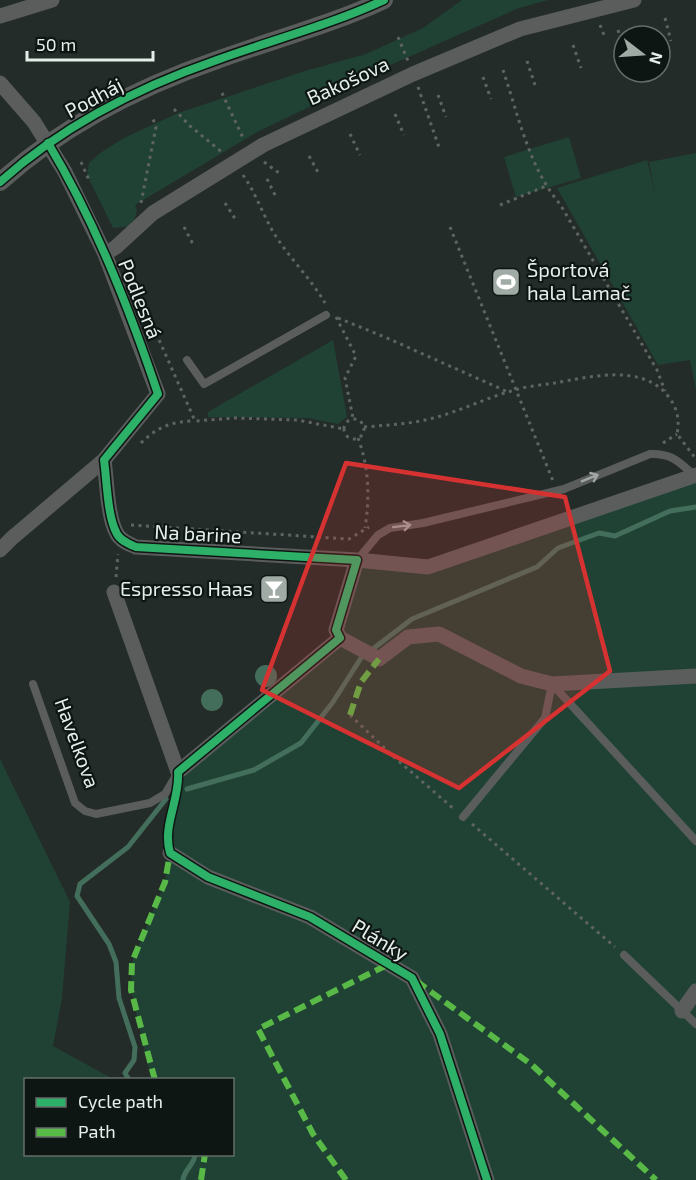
<svg xmlns="http://www.w3.org/2000/svg" width="696" height="1180" viewBox="0 0 696 1180" font-family="'Exo 2',sans-serif">
	<style>
		.green { fill: #204234 }
		.water { fill: #446e5c }
		.lines { fill: none; stroke-linecap: round; stroke-linejoin: round }
		.stream { stroke: #446e5c; stroke-width: 5 }
		.path { stroke: #5f6462; stroke-width: 3; stroke-dasharray: 3 4.5; stroke-linecap: butt }
		.service { stroke: #5a5d5c; stroke-width: 8 }
		.minor { stroke: #5a5d5c; stroke-width: 15 }
		.tertiary { stroke: #5a5d5c; stroke-width: 18 }
		.quiet { stroke: #58b947; stroke-width: 6; stroke-dasharray: 12 6; stroke-linecap: butt }
		.cycleway-casing { stroke: #0e1613; stroke-width: 11 }
		.cycleway { stroke: #2db169; stroke-width: 8 }
		.oneway { stroke: #a0a6a3 }
		.marked { fill: #d73232; fill-opacity: 0.2; stroke: #d73232; stroke-width: 4.5; stroke-linejoin: round }
		.labels { text-anchor: middle; stroke-width: 4.5; stroke-linejoin: round; paint-order: stroke }
		.street-label { font-size: 20px; fill: #e5efea; stroke: #0e1613 }
		.poi-label { font-size: 20px; fill: #e5efea; stroke: #0e1613; text-anchor: start }
	</style>
	<rect width="100%" height="100%" fill="#232c28"/>
	<path class="green" d="M462,0H548L519,8L352,82L353,86L259,131L135,205L137,211L132,226L113,228L87,175L89,163L100,153L124,138L178,113L305,71L366,54L423,28Z
		M569,137L581,178L516,197L504,157Z
		M696,153V390L690,360L658,365L557,188L647,160L656,196L649,162Z
		M333,340L347,417L338,424L308,418L208,417V412Z
		M696,475V1180H0V759L70,902L62,998L53,1046L113,1079L26,1080V1154H232V1080L151,1079L131,990L132,962L165,882L178,772L340,638L357,560L428,567Z"/>
	<path class="water" d="M255 676a11 11 0 1 1 22 0a11 11 0 1 1-22 0Z
		M201 700a11 11 0 1 1 22 0a11 11 0 1 1-22 0Z"/>
	<g class="lines">
		<path class="stream" d="M187,789L254,770L301,743L333,702L361,658L412,619L537,567L558,548L599,533L615,536L670,511L696,507
			M129,1080L125,1073L134,1060L135,1047L119,998L116,962L109,944L77,896L80,884L128,847L166,799
			M183,1180C184,1169 195,1165 195,1154"/>
		<path class="path" d="M665,18L671,41
			M600,25L604,35
			M618,30L624,53
			M398,37L408,61
			M573,45L581,68
			M527,61L535,85
			M503,70C518,114 529,168 560,204L657,370L665,391
			M483,77L491,99
			M418,87L440,150
			M222,93L244,140
			M438,95L446,117
			M174,109L190,126L223,153
			M395,114L404,135
			M350,134L360,155
			M309,156L319,174
			M81,162L89,180
			M264,162L279,173
			M243,175C255,192 262,212 272,230C287,256 310,277 325,303
			M267,179L276,197
			M141,203L156,127L153,119
			M225,203L236,220
			M500,205L546,186
			M184,227L194,246
			M450,227L553,481
			M141,299L195,421L235,418L297,420L344,429
			M336,317L356,356L345,378L353,418
			M338,318L387,338L508,392
			M344 429a10 10 0 1 1 20 0a10 10 0 1 1-20 0Z
			M364,427C389,425 413,424 437,417C463,410 488,397 515,390C527,386 542,385 555,383C589,377 642,363 668,396C677,407 680,420 677,434L696,459
			M358,438C369,467 370,497 365,528
			M141,443C157,427 173,421 195,421
			M663,443L677,434
			M131,525L349,539L369,527
			M116,577L118,554
			M350,715L394,757L455,810
			M472,824L615,947"/>
		<path class="service" d="M187,360L204,384L326,315
			M358,559L378,535L390,528L423,523L564,489L650,454C672,453 679,462 695,476
			M33,684L75,803L85,811L96,814L150,803L165,794L178,772
			M463,817L545,718L552,684L696,841
			M170,853C162,825 180,800 178,772
			M624,955L696,1024"/>
		<path class="minor" d="M0,16L52,0
			M0,83L34,122L65,172L105,254L158,394L104,460L12,538L0,550
			M105,254L116,247L153,213L263,145L413,74L520,29L634,0
			M104,460C107,480 107,516 117,534C121,541 129,544 136,547L357,560L428,567L696,475
			M114,592L178,772L340,638L336,630L357,560
			M340,638L379,659L408,637L439,634L521,676L552,684L696,676
			M170,853L208,877L310,917L412,978L440,1034L487,1180
			M682,1011L696,991"/>
		<path class="tertiary" d="M0,182C61,127 139,87 217,60C272,40 330,25 384,0"/>
		<path class="quiet" d="M350,715L361,682L379,659
			M416,981L532,1065L656,1180
			M155,1080L131,990L132,962L165,882L170,853
			M201,1180L205,1154
			M346,1180L313,1134L258,1029L389,964"/>
		<g class="cycleway-casing">
			<path id="cycleway" d="M48,143C95,221 129,308 158,394L104,460C107,480 107,516 117,534C121,541 129,544 136,547L357,560L336,630L340,638L178,772C180,800 162,825 170,853L208,877L310,917L412,978L440,1034L487,1180
				M0,182C61,127 139,87 217,60C272,40 330,25 384,0"/>
		</g>
		<use href="#cycleway" class="cycleway"/>
	</g>
	<defs><path id="oneway-shaft" d="M-6 0H5M1.5-3L5.5 0L1.5 3" fill="none" stroke-width="1.6" stroke-linecap="round" stroke-linejoin="round" transform="scale(1.5)"/></defs>
	<g class="oneway">
		<use href="#oneway-shaft" transform="translate(590 478) rotate(-22)"/>
		<use href="#oneway-shaft" transform="translate(402 526) rotate(-7)"/>
	</g>
	<path class="marked" d="M346,463L565,497L610,671L459,788L262,690Z"/>
	<defs>
		<g id="stadium-square" transform="scale(1.5)"><rect x="-9" y="-9" width="18" height="18" rx="4" fill="#a1aba6" stroke="#0e1613"/><path d="M0-5a6.5 5 0 1 0 0 10a6.5 5 0 1 0 0-10ZM-3.5-1.8h7v3.6h-7Z" fill="#fff"/></g>
		<g id="bar-square" transform="scale(1.5)"><rect x="-9" y="-9" width="18" height="18" rx="4" fill="#a1aba6" stroke="#0e1613"/><path d="M-6-5H6L.8 .8V4.5H3.5V6h-7V4.5H-.8V.8Z" fill="#fff"/></g>
	</defs>
	<g fill-rule="evenodd">
		<use href="#stadium-square" x="506" y="282"/>
		<use href="#bar-square" x="274" y="589"/>
	</g>
	<g class="labels">
		<g class="street-label">
			<text transform="translate(348 81) rotate(-25)" y="7">Bakošova</text>
			<text transform="translate(94 98) rotate(-28)" y="7">Podháj</text>
			<text transform="translate(140 299) rotate(68)" y="7">Podlesná</text>
			<text transform="translate(198 534) rotate(3)" y="7">Na barine</text>
			<text transform="translate(77 743) rotate(70)" y="7">Havelkova</text>
			<text transform="translate(380 940) rotate(31)" y="7">Plánky</text>
		</g>
		<g class="poi-label">
			<text x="527" y="277">Športová<tspan x="527" dy="23">hala Lamač</tspan></text>
			<text x="253" y="596" text-anchor="end">Espresso Haas</text>
		</g>
	</g>
	<rect x="24" y="1078" width="210" height="78" fill="#0e1613" stroke="#646d69" stroke-width="1.5"/>
	<rect x="36" y="1098" width="30" height="9" fill="#2db169" stroke="#646d69" stroke-width="1.5"/>
	<text x="78" y="1108" font-size="18" fill="#e5efea">Cycle path</text>
	<rect x="36" y="1128" width="30" height="9" fill="#58b947" stroke="#646d69" stroke-width="1.5"/>
	<text x="78" y="1138" font-size="18" fill="#e5efea">Path</text>
	<g transform="translate(642 54) rotate(107)"><circle r="28" fill="#0e1613" stroke="#646d69" stroke-width="1.5"/>
	<path d="M0-4.5L10 22L0 15L-10 22Z" fill="#a1aba6"/>
	<text y="-9" font-size="16" font-weight="bold" text-anchor="middle" fill="#e5efea">N</text>
	</g>
	<path d="M27 51v9h126v-9" fill="none" stroke="#e5efea" stroke-width="3"/>
	<text x="36" y="51" font-size="18" fill="#e5efea" stroke="#0e1613" stroke-width="4.5" paint-order="stroke">50 m</text>
</svg>
